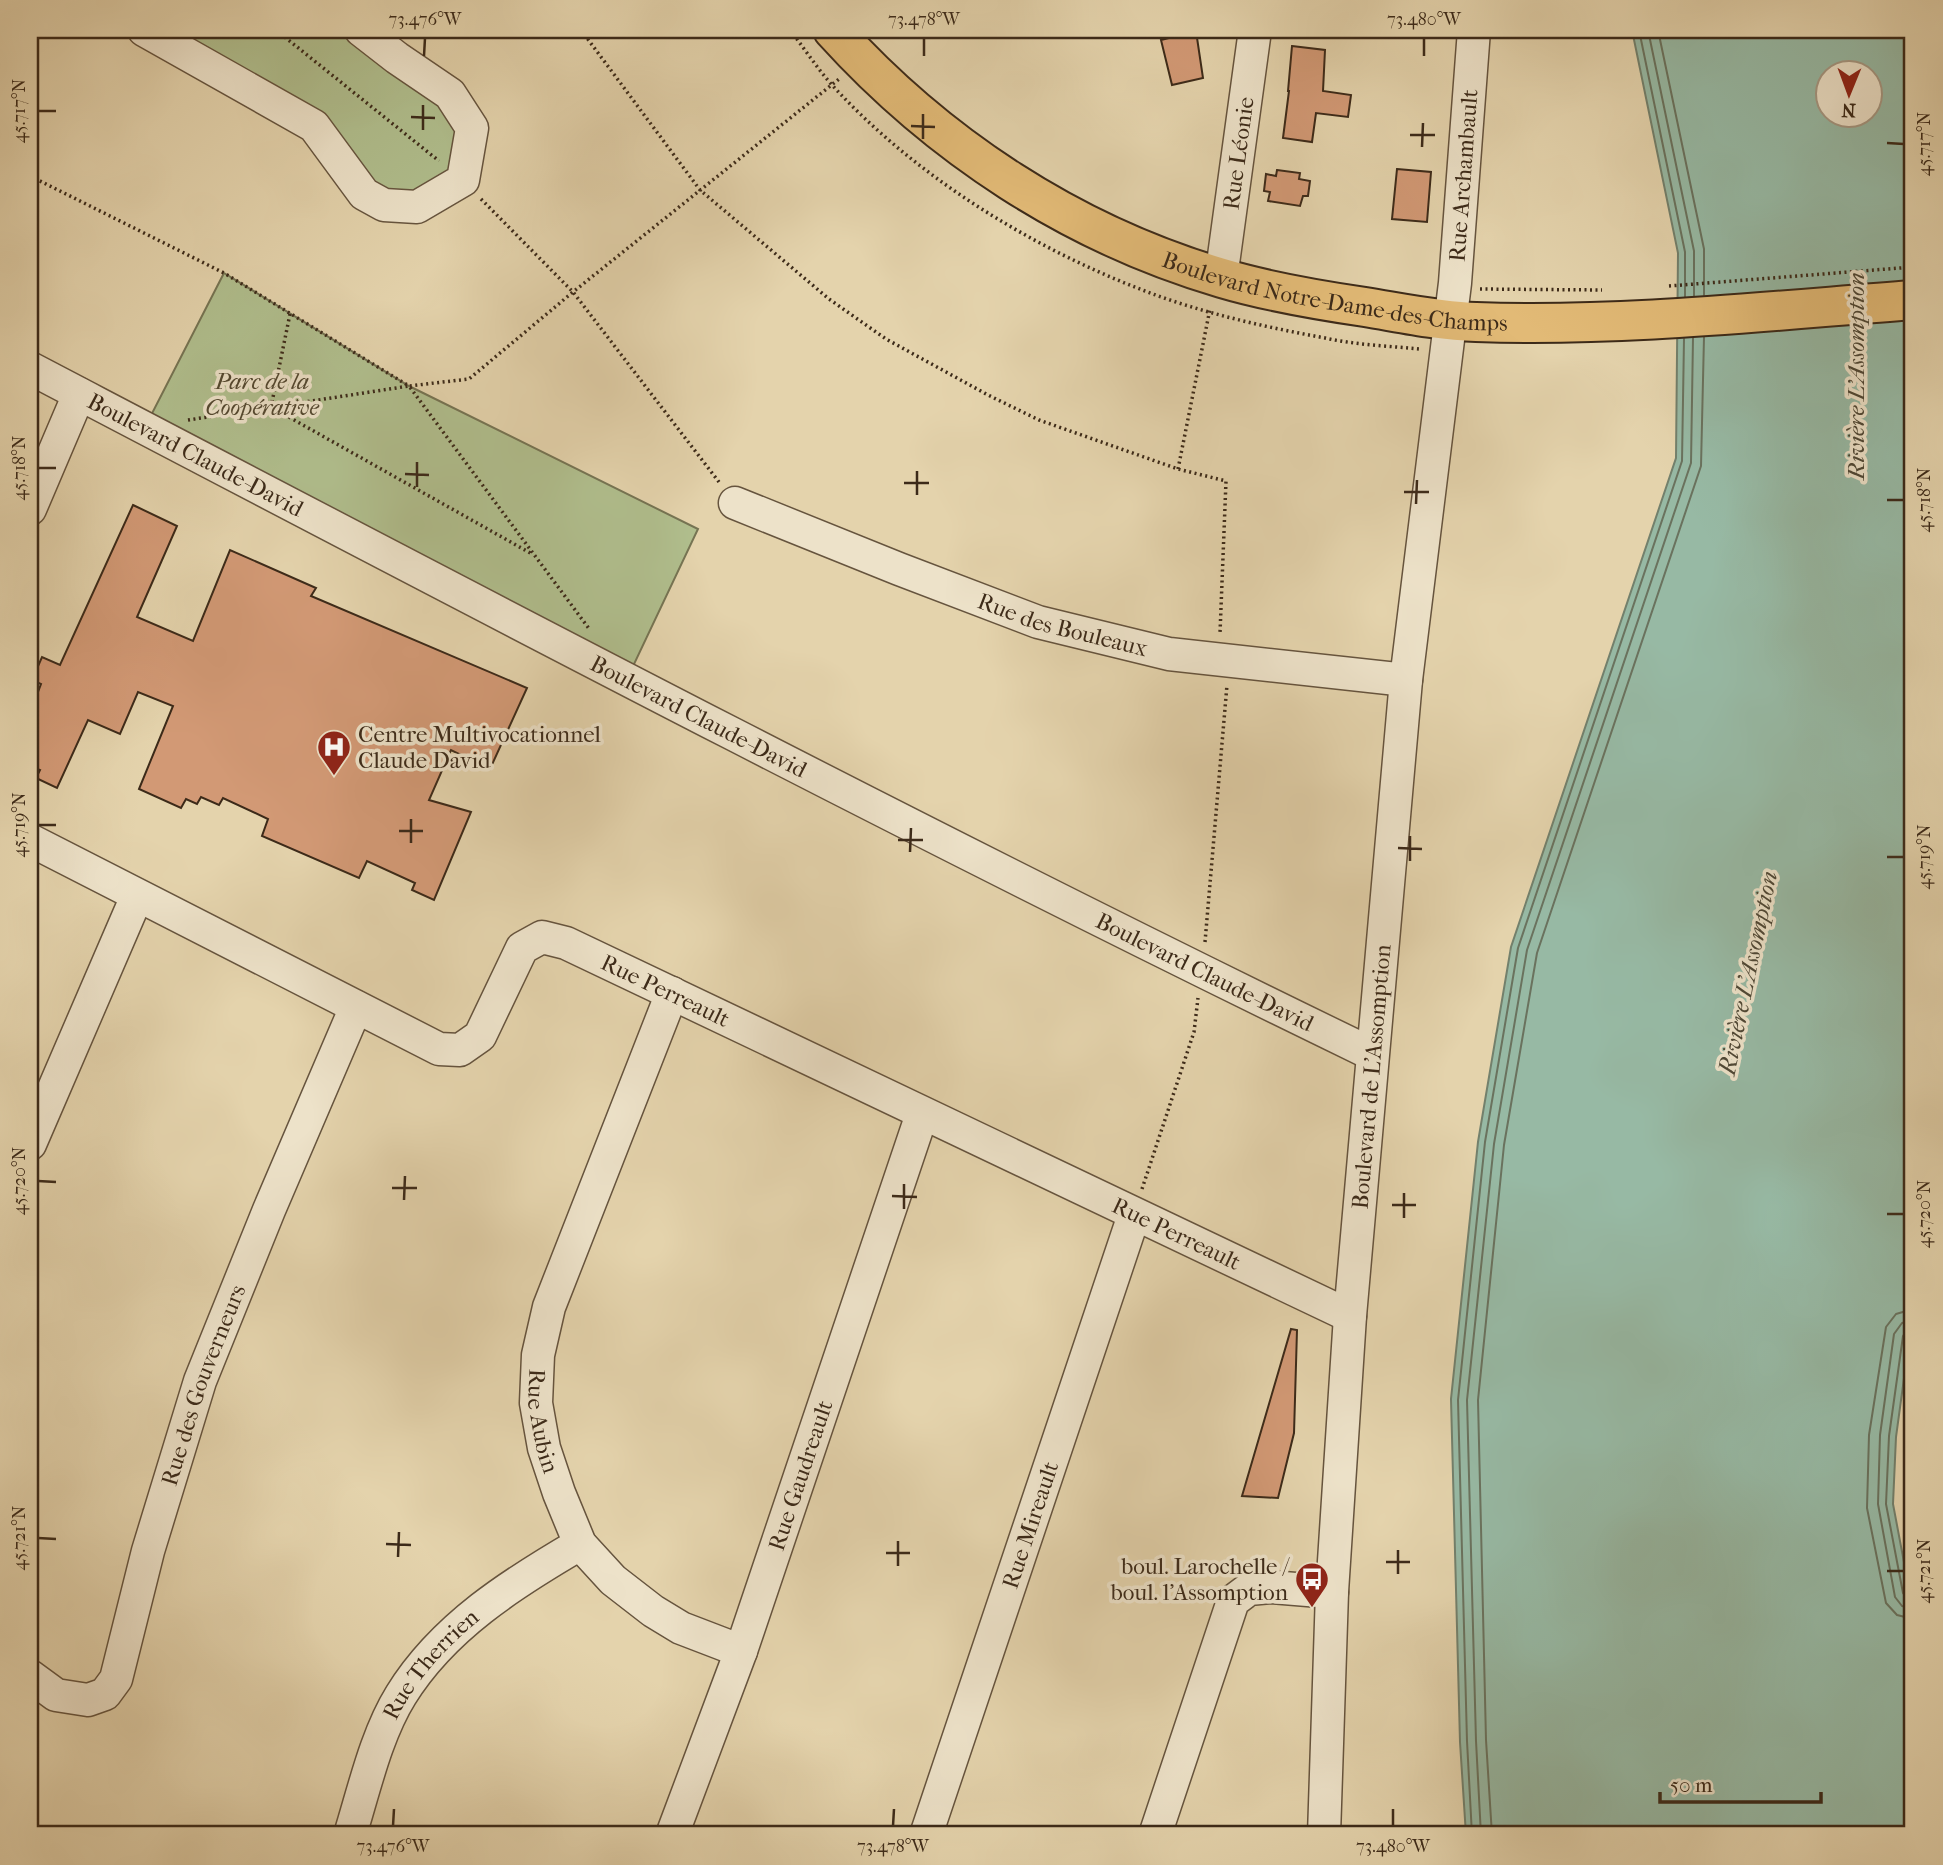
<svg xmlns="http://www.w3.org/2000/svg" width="1943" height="1865" viewBox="0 0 1943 1865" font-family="'IM FELL French Canon',serif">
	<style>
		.green { fill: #b0be8d; stroke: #767453; stroke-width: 2 }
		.water { fill: #97b9a4; stroke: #73806c; stroke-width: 2; fill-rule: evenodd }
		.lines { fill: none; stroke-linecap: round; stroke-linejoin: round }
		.shore { stroke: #6a725e; stroke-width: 2 }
		.building { fill: #d29975; stroke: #3c2a19; stroke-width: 2 }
		.minor-casing { stroke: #66543e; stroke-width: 35 }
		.major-casing { stroke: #3c2a19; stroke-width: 42 }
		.path { stroke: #3c2a19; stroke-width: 3.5; stroke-dasharray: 2 3.5; stroke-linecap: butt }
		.minor { stroke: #ede2c9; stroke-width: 32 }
		.major { stroke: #e2ba76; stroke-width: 38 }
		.ticks { fill: none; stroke: #3c2a19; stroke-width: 2.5 }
		.labels { text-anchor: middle; stroke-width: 7; stroke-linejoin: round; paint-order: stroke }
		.street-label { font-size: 23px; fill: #3c2a19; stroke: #ede2c9 }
		.park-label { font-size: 23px; font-style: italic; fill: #534830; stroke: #ede2c9 }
		.poi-label { font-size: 23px; fill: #3c2a19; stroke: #ede2c9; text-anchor: start }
		.water-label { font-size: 24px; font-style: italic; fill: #4e4735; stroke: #ede2c9 }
		.neatline { fill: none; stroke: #3c2a19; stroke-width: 2.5 }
		.ticks-label { font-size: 18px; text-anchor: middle; fill: #3c2a19 }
	</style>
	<rect width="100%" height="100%" fill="#e4d3ac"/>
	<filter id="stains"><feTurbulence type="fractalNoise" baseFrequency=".00286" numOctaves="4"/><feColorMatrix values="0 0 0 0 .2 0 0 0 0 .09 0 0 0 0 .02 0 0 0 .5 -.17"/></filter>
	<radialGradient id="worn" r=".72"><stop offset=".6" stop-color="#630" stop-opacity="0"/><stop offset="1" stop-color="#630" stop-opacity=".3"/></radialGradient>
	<path class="green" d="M144,30H361L450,94L463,180L384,205L314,126Z
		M224,273L409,386L698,529L627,679L145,427Z"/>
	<path class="water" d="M1632,30H1913V1312L1896,1437L1893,1504L1913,1610V1835H1466L1460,1742L1451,1399L1478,1142L1511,947L1676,458L1678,253ZM1828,74H1870V116H1828Z"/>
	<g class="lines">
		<path class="shore" d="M1639,30L1685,252V297
			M1648,30L1694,251V296
			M1658,30L1704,249V295
			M1913,1309L1896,1314L1886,1327L1869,1435L1867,1508L1886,1603L1897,1615L1913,1619
			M1913,1320L1902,1323L1894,1334L1880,1435L1878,1504L1895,1597L1902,1606L1913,1609
			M1913,1329L1907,1330L1903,1336L1889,1436L1886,1504L1903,1593L1907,1599L1913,1600
			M1472,1835L1467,1741L1458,1400L1485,1142L1518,948L1682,461L1684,339
			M1481,1835L1476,1741L1467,1400L1494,1144L1527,950L1691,463L1693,338
			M1492,1835L1486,1740L1478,1400L1504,1145L1537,953L1701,466L1704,337"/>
	</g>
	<path class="building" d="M1196,31L1203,78L1172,85L1161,40Z
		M1292,46L1325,50L1323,91L1351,95L1348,117L1316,113L1312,142L1283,138L1289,91H1288Z
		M1397,169L1431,172L1427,222L1392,219Z
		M1277,170L1300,173L1299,179L1310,181L1308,196H1303L1300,206L1268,201L1270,192L1264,191L1266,174L1276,176Z
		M133,505L177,526L137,617L193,641L230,550L316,588L311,596L527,688L490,769L451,750L429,800L471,812L434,900L412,890L415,883L367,861L359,878L262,836L268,819L223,798L219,805L201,797L197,804L186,799L181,808L139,789L173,706L138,692L120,734L88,720L57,788L36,778L40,770L30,766V713L41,684L32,680L42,657L60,665Z
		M1291,1329L1297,1330L1294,1433L1278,1498L1242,1496Z"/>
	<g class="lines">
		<g class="minor-casing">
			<g id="minor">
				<path d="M144,30L314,126L364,194L384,205L417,207L463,180L472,128L450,94L397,58L361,30"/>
				<path id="s1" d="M1221,278L1255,30"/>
				<path id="s2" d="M30,368C475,601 920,835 1372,1054"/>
				<path id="s3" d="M735,503L899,569L1038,622L1169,654L1406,680"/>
				<path d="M30,509L79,394"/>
				<path id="s4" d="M30,840L439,1049L460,1050L480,1036L522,948L542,937L566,943L1350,1316"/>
				<path id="s5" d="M672,993L549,1307L538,1355L536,1403L544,1448L559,1493L580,1544L613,1580L653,1611L681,1628L741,1651"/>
				<path d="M30,1144L137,896"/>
				<path id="s6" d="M30,1676L56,1695L88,1700L105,1694L116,1679L148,1551L200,1381L269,1210L356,1007"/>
				<path id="s7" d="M350,1835C364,1790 376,1735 401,1695C443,1627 513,1583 580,1544"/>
				<path id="s8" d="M672,1835L741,1651L922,1114"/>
				<path id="s9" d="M926,1835L1134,1215"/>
				<path d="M1155,1835L1233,1601L1249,1589L1271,1587L1332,1592"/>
				<path id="s10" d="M1324,1835L1332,1592L1350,1316L1406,680L1455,283L1474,30"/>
			</g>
		</g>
		<g class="major-casing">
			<g id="major">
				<path id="s11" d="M833,30C938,146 1072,234 1222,278C1269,292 1317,300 1365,307C1402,313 1439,321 1476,322C1622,327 1768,311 1913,300"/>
			</g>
		</g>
		<path class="path" d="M276,30L439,161
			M581,30L700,190L829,299L886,339L988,395L1039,420L1178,469L1226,481L1220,633
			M790,30C804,48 817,68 832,85C915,176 1030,247 1145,291C1202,313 1265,327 1325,338C1356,345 1389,346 1420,349
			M30,176L224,273L409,386L469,379L573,292L839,79
			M481,199L573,292L719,482
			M1669,286L1913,267
			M1480,289L1602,290
			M290,314L271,407L532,554
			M188,420L409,386L590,630
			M1178,469L1210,309
			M1205,942L1227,685
			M1142,1189L1194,1032L1198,998"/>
		<use href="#minor" class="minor"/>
		<use href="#major" class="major"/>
	</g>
	<path class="ticks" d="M424,56L425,38M924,56V38M1424,56V38M38,111H56M411,117L435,118M911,126L935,127M423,130V105M1410,135H1435M923,139V114M1887,143L1904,144M1422,147L1423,123M38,468H56M405,474L429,475M904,483H929M417,487V462M1404,492H1429M917,495V471M1887,500H1904M1416,504L1417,480M38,825H56M399,831H423M898,840H923M411,843V819M1398,848L1422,849M910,852L911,828M1887,857H1904M1410,861V836M38,1181L56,1182M392,1188H417M892,1196L917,1197M404,1200L405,1176M1392,1205H1416M904,1209V1184M1887,1214H1904M1404,1218V1193M38,1538L56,1539M386,1544L411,1545M886,1553H910M398,1557L399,1532M1386,1562H1410M898,1566V1541M1887,1571H1904M1398,1574V1550M393,1826L394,1809M893,1826L894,1809M1393,1826V1809"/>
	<defs>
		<g id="hospital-pin" transform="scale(1.75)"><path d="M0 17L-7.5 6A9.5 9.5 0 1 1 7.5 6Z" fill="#8f2418" stroke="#ede2c9"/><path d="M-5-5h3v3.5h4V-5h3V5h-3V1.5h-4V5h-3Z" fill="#fff"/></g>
		<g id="bus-pin" transform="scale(1.75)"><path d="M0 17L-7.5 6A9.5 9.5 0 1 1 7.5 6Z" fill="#8f2418" stroke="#ede2c9"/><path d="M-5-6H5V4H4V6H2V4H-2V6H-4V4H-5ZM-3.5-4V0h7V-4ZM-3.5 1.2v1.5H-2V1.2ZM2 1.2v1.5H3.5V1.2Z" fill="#fff"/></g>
	</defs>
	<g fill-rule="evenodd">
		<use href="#hospital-pin" x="334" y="747"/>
		<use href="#bus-pin" x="1312" y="1579"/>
	</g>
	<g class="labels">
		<g class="street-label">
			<text dy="8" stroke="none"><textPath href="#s1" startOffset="126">Rue Léonie</textPath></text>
			<text dy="8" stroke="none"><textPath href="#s10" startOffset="1666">Rue Archambault</textPath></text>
			<text dy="8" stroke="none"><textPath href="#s11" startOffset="581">Boulevard Notre-Dame-des-Champs</textPath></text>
			<text dy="8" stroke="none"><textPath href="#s2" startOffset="187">Boulevard Claude-David</textPath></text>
			<text dy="8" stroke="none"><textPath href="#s3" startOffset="350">Rue des Bouleaux</textPath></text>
			<text dy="8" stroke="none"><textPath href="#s2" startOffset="754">Boulevard Claude-David</textPath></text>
			<text dy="8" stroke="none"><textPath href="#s2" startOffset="1321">Boulevard Claude-David</textPath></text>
			<text dy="8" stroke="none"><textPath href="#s4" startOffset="760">Rue Perreault</textPath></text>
			<text dy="8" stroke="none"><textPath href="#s10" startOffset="760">Boulevard de L'Assomption</textPath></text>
			<text dy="8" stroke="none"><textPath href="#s4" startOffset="1326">Rue Perreault</textPath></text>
			<text dy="8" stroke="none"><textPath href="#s6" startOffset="408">Rue des Gouverneurs</textPath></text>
			<text dy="8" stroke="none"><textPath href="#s5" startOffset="453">Rue Aubin</textPath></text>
			<text dy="8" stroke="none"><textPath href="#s8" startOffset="382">Rue Gaudreault</textPath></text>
			<text dy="8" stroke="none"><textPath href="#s9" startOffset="327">Rue Mireault</textPath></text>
			<text dy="8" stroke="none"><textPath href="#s7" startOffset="192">Rue Therrien</textPath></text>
		</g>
		<g class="park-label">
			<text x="262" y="389">Parc de la<tspan x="262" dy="26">Coopérative</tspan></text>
		</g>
		<g class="poi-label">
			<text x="358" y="742">Centre Multivocationnel<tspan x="358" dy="26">Claude David</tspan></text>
			<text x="1288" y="1574" text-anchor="end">boul. Larochelle /<tspan x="1288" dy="26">boul. l'Assomption</tspan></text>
		</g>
		<g class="water-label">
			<text transform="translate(1856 376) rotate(-90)" y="8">Rivière L'Assomption</text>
			<text transform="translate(1748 973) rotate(-78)" y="8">Rivière L'Assomption</text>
		</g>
	</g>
	<rect width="1943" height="1865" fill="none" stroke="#e4d3ac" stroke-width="77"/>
	<g transform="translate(1849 94) rotate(181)"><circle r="33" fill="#ede2c9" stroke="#a69883" stroke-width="2"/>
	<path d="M0-5L12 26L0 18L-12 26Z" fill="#8f2418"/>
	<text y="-10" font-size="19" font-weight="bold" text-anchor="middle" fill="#3c2a19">N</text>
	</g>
	<path d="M1660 1792v10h161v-10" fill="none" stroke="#3c2a19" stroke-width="3.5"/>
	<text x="1670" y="1792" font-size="21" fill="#3c2a19" stroke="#ede2c9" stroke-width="5" paint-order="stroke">50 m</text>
	<rect x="38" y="38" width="1866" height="1788" class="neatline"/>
	<g class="ticks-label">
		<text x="425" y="25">73.476°W</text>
		<text x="924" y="25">73.478°W</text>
		<text x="1424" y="25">73.480°W</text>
		<text transform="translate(19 111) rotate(-90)" y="6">45.717°N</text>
		<text transform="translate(1924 144) rotate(-90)" y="6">45.717°N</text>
		<text transform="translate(19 468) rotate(-90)" y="6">45.718°N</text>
		<text transform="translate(1924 500) rotate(-90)" y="6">45.718°N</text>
		<text transform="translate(19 825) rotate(-90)" y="6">45.719°N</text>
		<text transform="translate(1924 857) rotate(-90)" y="6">45.719°N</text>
		<text transform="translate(19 1181) rotate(-90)" y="6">45.720°N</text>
		<text transform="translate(1924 1214) rotate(-90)" y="6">45.720°N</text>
		<text transform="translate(19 1538) rotate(-90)" y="6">45.721°N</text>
		<text transform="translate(1924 1571) rotate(-90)" y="6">45.721°N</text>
		<text x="393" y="1852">73.476°W</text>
		<text x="893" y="1852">73.478°W</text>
		<text x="1393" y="1852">73.480°W</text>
	</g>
	<rect width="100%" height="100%" filter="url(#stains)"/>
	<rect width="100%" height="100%" fill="url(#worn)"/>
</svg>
